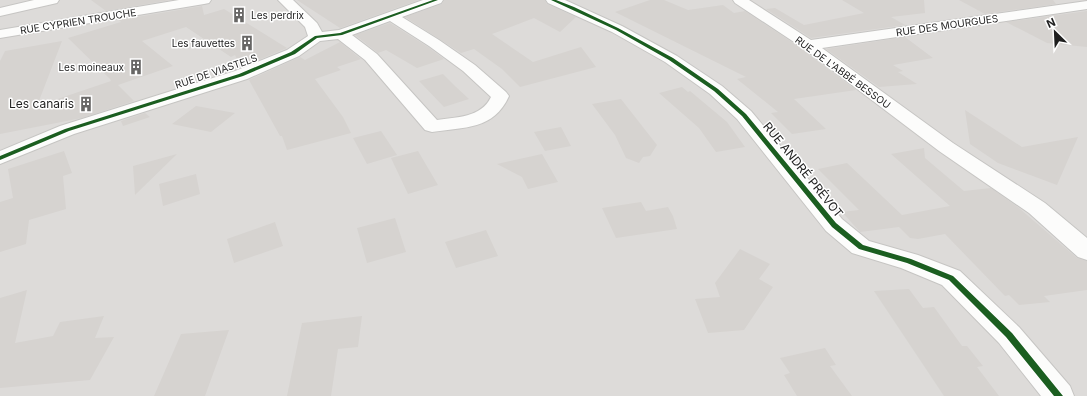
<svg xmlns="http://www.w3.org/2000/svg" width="1087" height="396" viewBox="0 0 1087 396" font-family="Inter,sans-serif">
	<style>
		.residential { fill: #dddbd9 }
		.building { fill: #d6d3d0 }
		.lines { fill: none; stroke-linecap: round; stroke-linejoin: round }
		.minor-casing { stroke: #c6c5c3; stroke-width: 2 }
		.minor { fill: #fcfcfb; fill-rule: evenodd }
		.cycleway-casing { stroke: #fff; stroke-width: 2 }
		.cycleway { fill: #1b5e20; fill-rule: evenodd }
		.labels { text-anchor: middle; stroke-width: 3; stroke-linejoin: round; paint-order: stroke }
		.far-poi-label { font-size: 10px; fill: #1f1f1f; stroke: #fff; text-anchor: end }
		.far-street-label { font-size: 10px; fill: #1f1f1f; stroke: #fff }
		.poi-label { font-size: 12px; fill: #1f1f1f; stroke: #fff; text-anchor: end }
		.street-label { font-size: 12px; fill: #1f1f1f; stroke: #fff }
	</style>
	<rect width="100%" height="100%" fill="#eeebe7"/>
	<path class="residential" d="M0,0H1087V396H0Z"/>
	<path class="building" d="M91,0H170L106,11Z
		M297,0H419L340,28Z
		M444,0H545L547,4L576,17L560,32L534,18L492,34L533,62L581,47L596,67L520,87L502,69L474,49L461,53L405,17L442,4Z
		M650,0H664L688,10L723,5L734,13L745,11L802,49L856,90L794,99L826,129L792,134L771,113L778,112L737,79L746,77L615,12Z
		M842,0H924L925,13L891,17L905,25L811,38L766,9L775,8L804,25L864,13Z
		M959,0H1053L1056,4L985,14Z
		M202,6L204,15L224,9L287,48L241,67L235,55L231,57L186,27L142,41L173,66L118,85L134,101L82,118L0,134V61L5,51L62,41L37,106L111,81L110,79L68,38L121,22L119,20Z
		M1087,11V47L1047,43L1006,22Z
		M390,23L428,47L444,59L417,68L386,50L378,53L355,35Z
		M905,37L933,58L893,65L903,71L898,72L917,84L879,87L826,49Z
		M340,42L361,59L337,67L341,70L315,79L343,117L351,133L287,150L282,136H280L249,80L300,57L305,60Z
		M443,74L455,86L469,99L444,107L419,81Z
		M682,87L688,92L690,91L727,122L745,147L716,152L699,128L659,93Z
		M621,99L657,145L650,156L643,157L639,163L626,158L615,135L592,104Z
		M196,106L235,113L211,132L172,124Z
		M965,110L1022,147L1078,137L1057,185L998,163L970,144Z
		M145,113L150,117L123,126L121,121Z
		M561,127L571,146L545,151L534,132Z
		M381,131L397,155L367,164L353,138Z
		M924,148L925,158L964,191L991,188L1019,208L1077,258L1087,261V290L1044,296L1050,302L1019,305L1009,295L1005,296L945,234L918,239L910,238L899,227L860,232L842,212L859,210L818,169L847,163L902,215L950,206L891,154Z
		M64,151L72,173L63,176L66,209L29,220L26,244L0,252V202L13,198L8,169Z
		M418,151L438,185L408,194L391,158Z
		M177,154L135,195L133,166Z
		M542,154L558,182L528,189L522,177L497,164Z
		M196,174L200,194L163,206L159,184Z
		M641,202L646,211L668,207L673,216L677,229L616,238L602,208Z
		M395,218L406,252L367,263L357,228Z
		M275,222L283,246L234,263L227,239Z
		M486,230L498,256L456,268L445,242Z
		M740,249L770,264L759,279L773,287L744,330L708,333L695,299L720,297L715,283Z
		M909,289L923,308L934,307L962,346H967L983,366L977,367L999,396H944L874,291Z
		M27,290L15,343L53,336L60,322L104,316L95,338L114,337L90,380L0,388V298Z
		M362,316L358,347L338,349L331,396H287L302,323Z
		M229,330L205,396H154L181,334Z
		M825,348L836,365L830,366L852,396H797L784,375L790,373L780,358Z"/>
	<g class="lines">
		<g class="minor-casing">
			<path id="minor" d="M34,0H59L57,3L0,16V8Z
				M179,0H211L209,3L204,4L0,38V30Z
				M278,0H293L317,23L322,32L339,30L423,0H443L441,3L402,17L439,40L475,65L506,92L509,96C494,130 464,127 432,132L425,130L365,60L338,39L320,41L299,56L247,79L74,134L0,164V151L60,126L235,71L287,50L308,36L305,27ZM390,21L429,46L463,71L491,97C481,118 456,117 437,120L377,54L352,35Z
				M546,0H565L622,26L677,56L722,86L751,111L842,219L869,241L918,255L960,271L1019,327L1070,386L1074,396H1041L999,343L942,285L901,268L852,253L826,231L737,119L710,94L665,62L612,32L548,3Z
				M733,0H749L811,40L1087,1V9L822,48L953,143L1045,203L1087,238V260L1078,257L1029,213L939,151L803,48L735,3Z"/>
		</g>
		<use href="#minor" class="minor"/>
		<g class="cycleway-casing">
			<path id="cycleway" d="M433,0H438L342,35L317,38L295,54L243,76L69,131L0,160V156L65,129L239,74L291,52L315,36L340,33Z
				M551,0H556L574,7L618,28L673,58L718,89L746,114L836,223L863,245L911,259L953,276L1012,333L1063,396H1054L1006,337L949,280L907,263L859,249L832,227L742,116L714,91L669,60L616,30Z"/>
		</g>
		<use href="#cycleway" class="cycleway"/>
	</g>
	<defs>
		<g id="building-bare" transform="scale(1.2)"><path d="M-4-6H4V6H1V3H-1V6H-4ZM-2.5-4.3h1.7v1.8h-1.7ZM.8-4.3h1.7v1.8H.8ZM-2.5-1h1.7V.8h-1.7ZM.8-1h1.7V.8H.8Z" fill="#676665" stroke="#fff" stroke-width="2.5" paint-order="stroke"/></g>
	</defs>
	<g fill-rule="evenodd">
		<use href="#building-bare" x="239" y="15"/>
		<use href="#building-bare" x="247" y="43"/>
		<use href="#building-bare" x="136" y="67"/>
		<use href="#building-bare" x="86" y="104"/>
	</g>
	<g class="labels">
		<g class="far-poi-label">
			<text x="251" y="19" text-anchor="start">Les perdrix</text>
			<text x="235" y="47">Les fauvettes</text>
			<text x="124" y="71">Les moineaux</text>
		</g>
		<g class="far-street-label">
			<text transform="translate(78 21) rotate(-9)" y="4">RUE CYPRIEN TROUCHE</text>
			<text transform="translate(947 25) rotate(-8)" y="4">RUE DES MOURGUES</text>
			<text transform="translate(216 71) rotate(-19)" y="4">RUE DE VIASTELS</text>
			<text transform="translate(843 72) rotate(36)" y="4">RUE DE L'ABBÉ BESSOU</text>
		</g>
		<g class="poi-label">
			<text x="74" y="108">Les canaris</text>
		</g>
		<g class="street-label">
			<text transform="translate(803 170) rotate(51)" y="4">RUE ANDRÉ PRÉVOT</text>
		</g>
	</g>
	<g transform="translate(1055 32) rotate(336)" stroke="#ffffff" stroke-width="3" paint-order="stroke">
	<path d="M0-3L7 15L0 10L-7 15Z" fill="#1f1f1f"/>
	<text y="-6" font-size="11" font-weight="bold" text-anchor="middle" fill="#1f1f1f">N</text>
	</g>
</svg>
